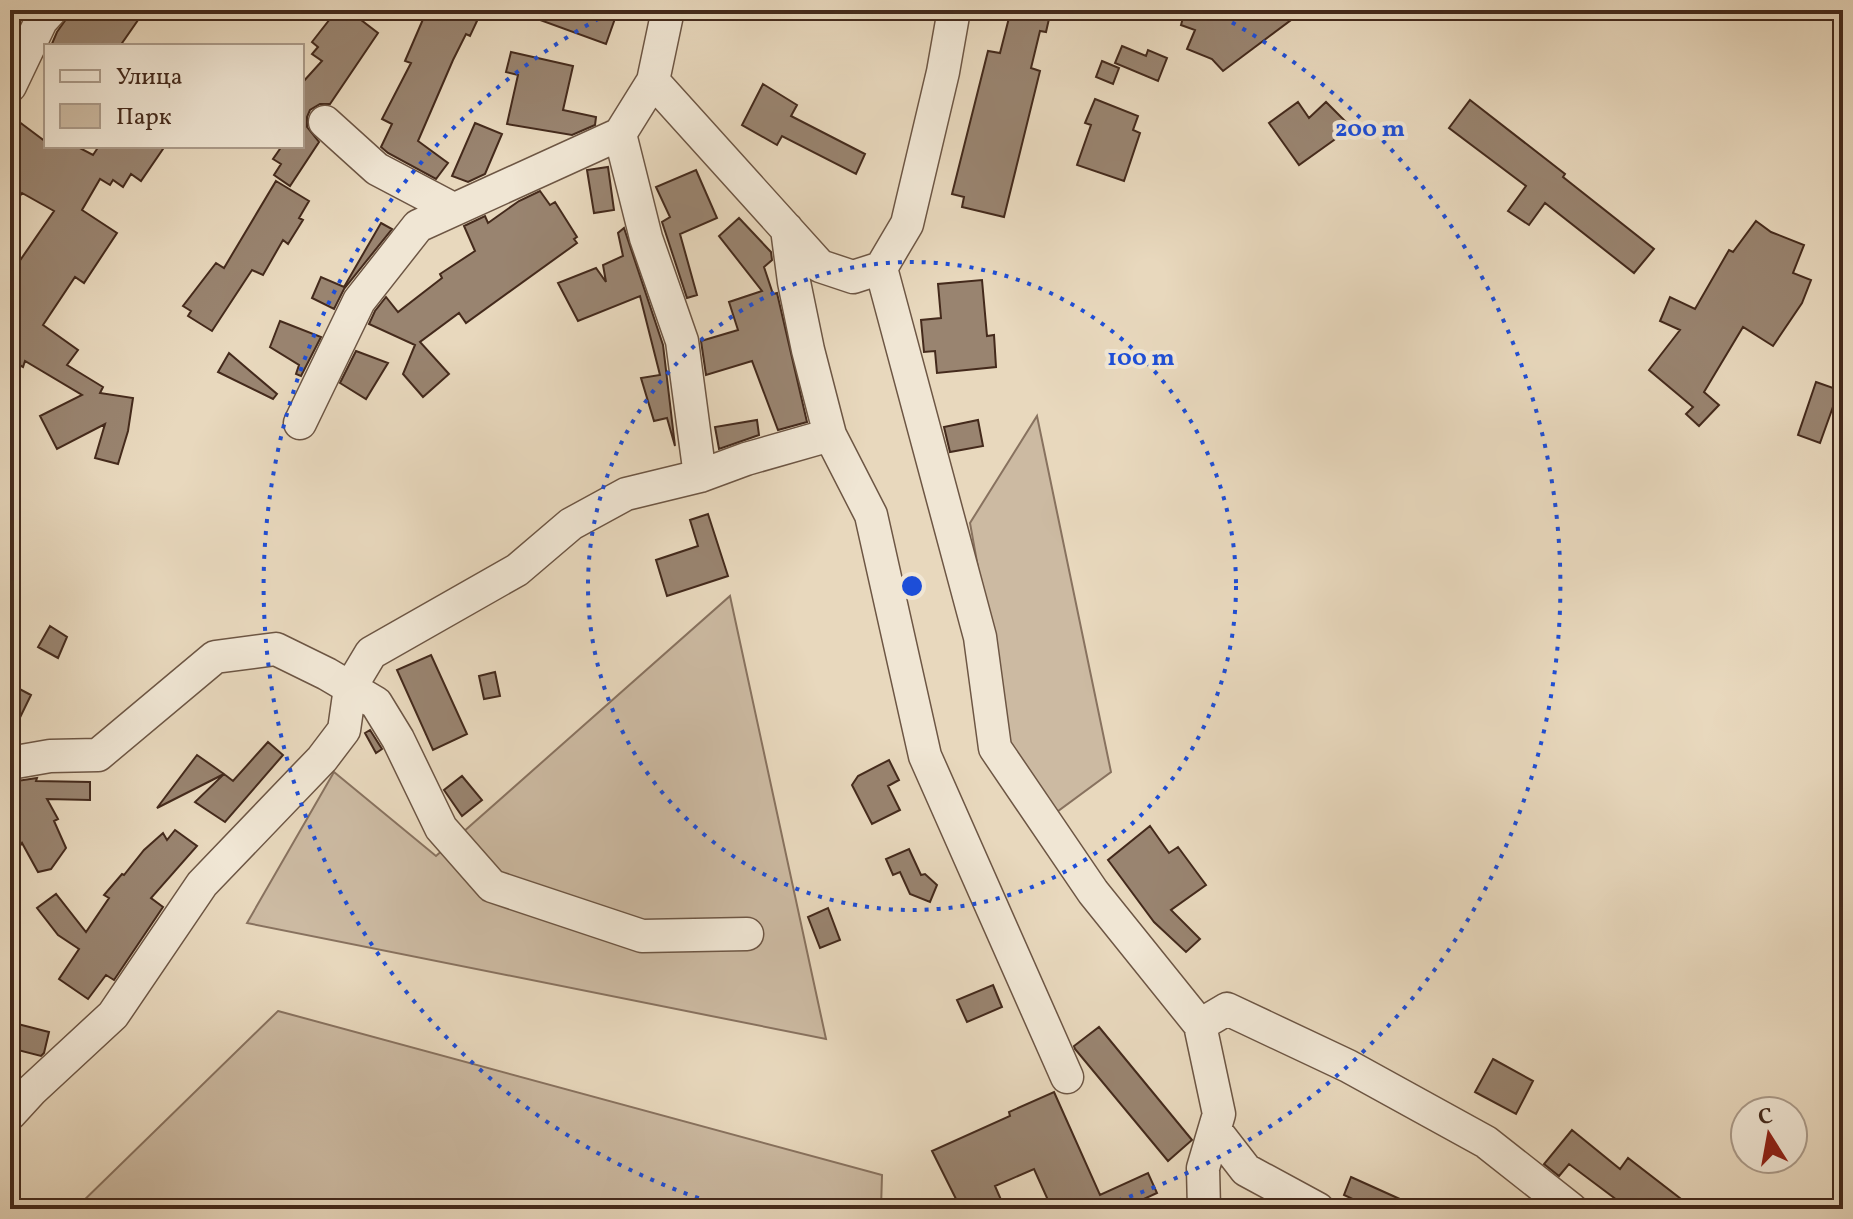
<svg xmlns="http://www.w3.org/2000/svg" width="1853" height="1219" viewBox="0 0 1853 1219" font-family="Vollkorn,serif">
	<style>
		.green { fill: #ccbaa2; stroke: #88725f; stroke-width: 2 }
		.building { fill: #998470; stroke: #442a1c; stroke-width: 2 }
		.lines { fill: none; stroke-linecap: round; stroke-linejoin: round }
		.minor-casing { stroke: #6d5644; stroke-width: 35 }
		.path { stroke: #442a1c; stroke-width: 4; stroke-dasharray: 6 4; stroke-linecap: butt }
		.minor { stroke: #f0e6d4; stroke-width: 32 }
		.ring { fill: none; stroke: #1d4ed8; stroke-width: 4; stroke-dasharray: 4 8 }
		.centre { fill: #1d4ed8; stroke: #f0e6d4; stroke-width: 4 }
		.ring-label { font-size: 24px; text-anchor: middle; font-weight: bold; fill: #1d4ed8; stroke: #f0e6d4; stroke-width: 8; stroke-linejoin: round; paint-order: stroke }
	</style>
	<rect width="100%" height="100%" fill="#e8d8bd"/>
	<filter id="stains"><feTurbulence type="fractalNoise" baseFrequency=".0025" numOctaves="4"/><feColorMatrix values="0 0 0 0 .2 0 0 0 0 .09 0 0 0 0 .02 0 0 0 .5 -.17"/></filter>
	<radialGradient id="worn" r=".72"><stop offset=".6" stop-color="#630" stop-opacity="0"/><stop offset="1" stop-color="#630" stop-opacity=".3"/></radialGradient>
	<path class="green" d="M1037,416L1111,772L1054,814L1011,751L970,523Z
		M730,596L826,1039L247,923L334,772L436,856Z
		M278,1011L882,1175L881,1209H75Z"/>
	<path class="building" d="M69,10H145L120,46H51L57,32L69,15Z
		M337,10H348L378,33L330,104H320L310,110L307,117V127L319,142L290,186L274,175L281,164L273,159L282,146H302V83L322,61L312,54L318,47L312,42Z
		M427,10H454L477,21L470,36L466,34L453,60L418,141L448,163L436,179L388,153L381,147L392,124L382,119L411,63L405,61Z
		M519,10H618L606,44L518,12Z
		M1011,10H1051L1046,32L1040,31L1031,68L1040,71L1004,217L962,207L964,197L952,194L988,51L1000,53Z
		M1185,10H1282L1291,20L1223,71L1212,59L1187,49L1195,30L1181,25Z
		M1122,46L1146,56L1148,50L1167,58L1158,81L1115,63Z
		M511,52L573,66L563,110L596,117L595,125L572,135L507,124L518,75L506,72Z
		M1102,61L1119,68L1113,84L1096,77Z
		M763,84L797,105L791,116L865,154L856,174L782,136L777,145L742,125Z
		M1095,99L1138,116L1133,130L1140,133L1124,181L1077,165L1091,125L1085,123Z
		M1470,100L1565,174L1563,177L1654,249L1634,273L1545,203L1529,225L1508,211L1526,186L1449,128Z
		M1298,102L1309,118L1326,102L1349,125L1334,140L1299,165L1269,123Z
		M10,115L46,142V146H76L93,155L99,146H165L141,181L131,174L123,187L113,180L110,185L100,179L82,210L117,233L84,283L75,277L43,325L78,350L67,365L103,387L100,393L133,398L128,431L118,464L95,458L105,424L57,449L40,416L82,395L25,361L23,367L10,360V275L54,211L22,193L10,211Z
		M475,123L502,134L485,174L468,182L452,176Z
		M608,167L614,210L594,213L587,170Z
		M696,170L717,218L680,234L697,295L687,298L662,222L670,217L656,187Z
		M276,181L309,201L299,218L303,220L288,244L283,240L263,275L252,270L212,331L188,316L191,311L183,306L216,263L224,268Z
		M540,191L550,205L555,202L577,237L574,239L577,243L466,323L459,313L420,342L449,374L423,397L403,374L415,345L369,324L375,311L386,297L398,312L442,278L440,274L475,251L464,226L485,216L488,223L519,201Z
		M739,218L771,252L772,260L764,267L773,294L777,293L807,422L778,430L752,361L706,375L701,341L738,330L729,302L762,291L719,236Z
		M1756,221L1771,232L1804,245L1793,273L1811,280L1802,303L1773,346L1743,327L1704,392L1719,405L1699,426L1686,414L1693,407L1649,370L1680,330L1660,321L1670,297L1695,309L1729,250L1733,252Z
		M381,223L392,229L344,289L334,309L312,298L321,277L344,287Z
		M624,228L663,345L675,446L667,418L654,421L641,378L660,375L640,296L578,321L558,283L596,268L606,282L603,265L623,256L618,233Z
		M982,280L987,336L994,335L996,367L937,373L935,351L924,352L921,320L941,318L938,284Z
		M280,321L321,337L301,376L296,374L299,365L270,347Z
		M356,351L388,363L366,399L340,383Z
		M229,353L277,394L273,399L218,372Z
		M1816,382L1839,390L1820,443L1798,435Z
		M757,420L759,435L719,449L715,427Z
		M978,420L983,446L950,452L944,427Z
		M708,514L728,576L667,596L656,560L698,546L690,520Z
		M50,626L67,637L58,658L38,647Z
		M431,655L467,734L433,750L397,670Z
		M495,672L500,696L484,699L479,676Z
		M10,684L31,695L10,738Z
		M370,730L382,749L376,753L365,733Z
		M268,742L283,755L225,822L195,802L224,774L233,781Z
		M197,755L224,774L157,808Z
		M889,760L899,780L888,786L900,810L872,824L852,785L858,776Z
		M462,776L482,800L462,816L444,790Z
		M37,778L36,781L90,782V800L47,799L58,819L54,821L66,848L51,869L38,872L22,843L10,861V782Z
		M1150,826L1169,853L1178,847L1206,885L1171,910L1200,939L1186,952L1154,922L1108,860Z
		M175,830L197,846L151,898L163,907L114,980L106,975L88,999L59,979L79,949L58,935L37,908L56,894L86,932L109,898L104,895L122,874L124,875L144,850L163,833L167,840Z
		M909,849L921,875L925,874L937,885L930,902L910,894L900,872L893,875L886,859Z
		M828,908L840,940L820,948L808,917Z
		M993,985L1002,1007L967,1022L957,1000Z
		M10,1022L49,1032L44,1053L41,1056L10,1048Z
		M1099,1027L1192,1140L1168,1161L1075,1049L1074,1046Z
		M1493,1059L1533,1081L1516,1114L1475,1092Z
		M1054,1092L1100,1195L1148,1173L1157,1193L1122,1209H1052L1034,1169L995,1186L1005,1209H961L932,1151L1010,1116L1009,1112Z
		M1572,1130L1620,1169L1628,1158L1694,1209H1629L1569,1164L1559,1176L1544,1164Z
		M1351,1177L1422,1209H1347L1355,1200L1344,1195Z"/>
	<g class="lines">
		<g class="minor-casing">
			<path id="minor" d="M668,10L653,81L820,266L853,277L881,268L907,224L943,72L954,10
				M10,86L41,21L51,10
				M325,122L377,169L453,209
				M620,134L646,238L682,341L700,476
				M787,229L794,282L808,350L830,435L871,515L925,756L1067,1077
				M881,268L980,637L995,748L1093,892L1200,1025L1227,1009L1348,1066L1486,1142L1571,1209
				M300,423L359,301L418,226L620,134L653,81
				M10,763L50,756L98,755L215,657L276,649L327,674L376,703L398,739L441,828L492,886L642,936L747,934
				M1200,1025L1219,1114L1203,1168L1204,1209
				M10,1114L32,1090L113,1015L202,884L322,759L344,730L350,688L371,653L517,570L571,524L626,494L700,476L746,459L830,435
				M1215,1130L1246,1170L1318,1209"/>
		</g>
		<path class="path" d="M835,1203L845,1209"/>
		<use href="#minor" class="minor"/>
	</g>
	<g class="ring">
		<circle cx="912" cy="586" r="324"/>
		<path d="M733 1209A648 648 0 0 1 613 11M1211 11A648 648 0 0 1 1091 1209"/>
	</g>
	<circle cx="912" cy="586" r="12" class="centre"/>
	<g class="ring-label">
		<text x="1370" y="136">200 m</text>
		<text x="1141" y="365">100 m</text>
	</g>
	<rect width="1853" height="1219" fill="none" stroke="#e8d8bd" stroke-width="40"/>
	<rect x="12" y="12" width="1829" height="1195" fill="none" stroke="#442a1c" stroke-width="4"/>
	<rect x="20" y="20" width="1813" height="1179" fill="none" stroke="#442a1c" stroke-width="2"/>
	<rect x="44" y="44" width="260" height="104" fill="#f0e6d4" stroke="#ab9b8a" stroke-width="2"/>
	<rect x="60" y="70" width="40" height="12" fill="#f0e6d4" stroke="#ab9b8a" stroke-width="2"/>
	<text x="116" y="84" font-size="24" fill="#442a1c">Улица</text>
	<rect x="60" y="104" width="40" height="24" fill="#ccbaa2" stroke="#ab9b8a" stroke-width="2"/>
	<text x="116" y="124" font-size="24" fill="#442a1c">Парк</text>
	<g transform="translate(1769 1135) rotate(349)"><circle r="38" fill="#f0e6d4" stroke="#ab9b8a" stroke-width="2"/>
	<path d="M0-6L14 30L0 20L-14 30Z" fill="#8f2418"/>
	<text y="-12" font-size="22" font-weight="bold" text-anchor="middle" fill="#442a1c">С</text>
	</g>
	<rect width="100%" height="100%" filter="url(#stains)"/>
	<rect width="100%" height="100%" fill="url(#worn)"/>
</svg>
